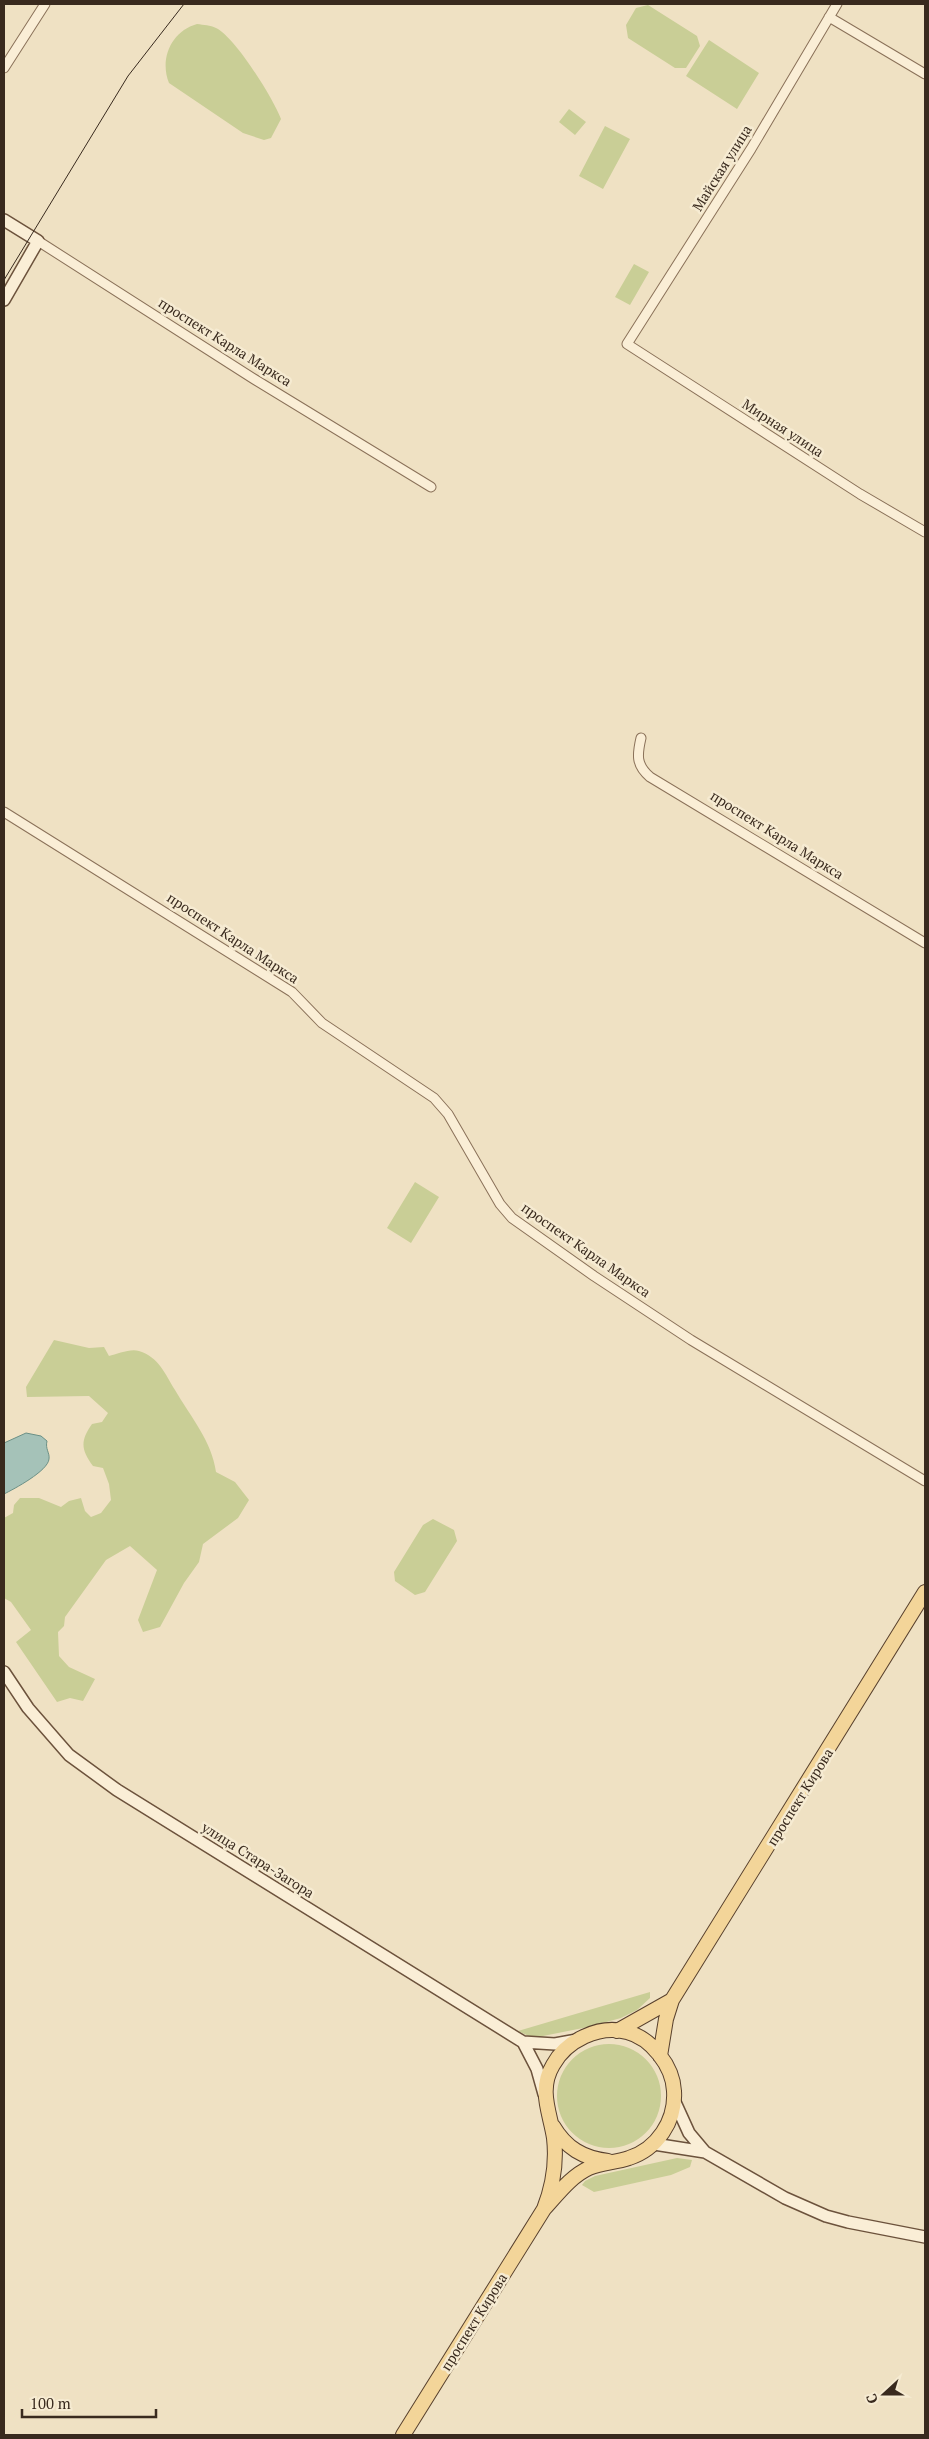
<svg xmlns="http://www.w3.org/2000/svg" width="929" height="2439" viewBox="0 0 929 2439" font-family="'PT Serif',serif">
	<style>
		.green { fill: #c9ce96 }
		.water { fill: #a5c2b8; stroke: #6b9086 }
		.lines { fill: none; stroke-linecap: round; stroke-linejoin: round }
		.minor-casing { stroke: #8a7159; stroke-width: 11 }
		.secondary-casing { stroke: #6c523c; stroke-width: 14 }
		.primary-casing { stroke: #58402d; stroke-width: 16 }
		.minor { stroke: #faeed6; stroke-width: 9 }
		.secondary { stroke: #faeed6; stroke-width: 11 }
		.primary { stroke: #f3d599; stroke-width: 14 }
		.tram { stroke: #392a1e; stroke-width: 1 }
		.labels { text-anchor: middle; stroke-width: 5; stroke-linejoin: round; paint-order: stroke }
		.street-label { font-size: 14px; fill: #392a1e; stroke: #f6ebd2 }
	</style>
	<rect width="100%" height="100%" fill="#efe1c3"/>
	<path class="green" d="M648,5L697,36L700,46L686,68H675L628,38L626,25L636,8Z
		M197,24C204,25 210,25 216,28C235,37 273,98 281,119L271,138L264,140L243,133L169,83C159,58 172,31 197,24Z
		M709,40L759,73L737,109L686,76Z
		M569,109L586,122L575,135L559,122Z
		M605,126L630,139L603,189L579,176Z
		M634,264L649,272L630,305L615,297Z
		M415,1182L439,1197L411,1243L387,1228Z
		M54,1340L89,1348L104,1347L109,1356C117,1354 131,1348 139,1351C159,1357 165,1374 175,1390C190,1416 212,1441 216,1472L235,1482L249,1500L238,1518L203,1544L199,1562L184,1583L160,1627L143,1632L138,1620L157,1570L130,1546L106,1560L65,1617L64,1626L58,1632L59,1656L69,1667L95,1679L83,1701L70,1698L57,1702L16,1642L31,1630L11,1602L4,1598V1518L13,1513L14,1505L20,1498H39L61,1507L69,1501L81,1498L85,1511L91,1517L101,1513L111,1500L109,1484L103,1468L93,1466C81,1450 80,1441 92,1424L102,1422L108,1413L89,1396L27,1397L26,1387Z
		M433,1519L454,1530L457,1541L425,1592L415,1595L395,1581L394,1572L423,1525Z
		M650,1992V1998L637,2010L621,2018L588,2027L533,2038L518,2031Z
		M557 2096a52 52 0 1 1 104 0a52 52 0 1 1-104 0Z
		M677,2158L692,2160L690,2167L671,2175L594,2192L582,2185L585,2181L595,2176Z"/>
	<path class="water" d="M26,1433L41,1436L47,1441C45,1449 50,1453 49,1459C48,1471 14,1489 4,1494V1443Z"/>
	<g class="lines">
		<g class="minor-casing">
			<path id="minor" d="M837,4L751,149L627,344L860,494L925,532
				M829,17L925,74
				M4,68L45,4
				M38,241L254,379L431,487
				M641,738C637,755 636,765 650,777L925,943
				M4,812L292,992L322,1023L434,1098L448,1114L500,1204L512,1218L594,1276L691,1340L925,1481"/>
		</g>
		<g class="secondary-casing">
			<path id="secondary" d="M4,220L38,241L4,300
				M4,1672L28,1708L69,1755L117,1790L523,2042L555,2044L577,2040
				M523,2042L537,2069L544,2094
				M674,2100L689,2133L705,2152
				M654,2144L705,2152L785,2198L826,2216L848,2222L925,2237"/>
		</g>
		<g class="primary-casing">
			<path id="primary" d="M617,2031L672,2000
				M660,2056L666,2019L672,2000L925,1592
				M553,2126C566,2148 583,2158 608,2161
				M403,2435L544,2209C553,2186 557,2164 554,2138C550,2112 538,2090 553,2065C566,2041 599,2024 627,2032C651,2038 673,2066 674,2091C676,2121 657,2149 629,2158C615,2163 602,2162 589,2168C571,2176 557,2195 544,2209"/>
		</g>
		<use href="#minor" class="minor"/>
		<use href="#secondary" class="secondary"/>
		<use href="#primary" class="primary"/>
		<path class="tram" d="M4,280L128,76L184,4"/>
	</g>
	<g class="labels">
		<g class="street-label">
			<text transform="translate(722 168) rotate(-58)" y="5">Майская улица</text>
			<text transform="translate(225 342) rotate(32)" y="5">проспект Карла Маркса</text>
			<text transform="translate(783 428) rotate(33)" y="5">Мирная улица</text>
			<text transform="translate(777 835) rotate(32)" y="5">проспект Карла Маркса</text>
			<text transform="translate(233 938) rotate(33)" y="5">проспект Карла Маркса</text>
			<text transform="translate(586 1250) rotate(35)" y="5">проспект Карла Маркса</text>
			<text transform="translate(800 1797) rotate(-58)" y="5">проспект Кирова</text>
			<text transform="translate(258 1860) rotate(32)" y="5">улица Стара-Загора</text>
			<text transform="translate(474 2322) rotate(-58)" y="5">проспект Кирова</text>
		</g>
	</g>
	<rect width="929" height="2439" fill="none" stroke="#392a1e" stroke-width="10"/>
	<g transform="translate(884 2394) rotate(249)" stroke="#f6ebd2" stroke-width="4" paint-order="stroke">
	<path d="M0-4L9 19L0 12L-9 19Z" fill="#392a1e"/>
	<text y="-8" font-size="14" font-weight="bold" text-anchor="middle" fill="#392a1e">С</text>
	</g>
	<path d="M22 2409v8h134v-8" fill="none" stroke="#392a1e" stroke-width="2.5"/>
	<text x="30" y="2409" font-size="15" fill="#392a1e" stroke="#f6ebd2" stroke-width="4" paint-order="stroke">100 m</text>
</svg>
